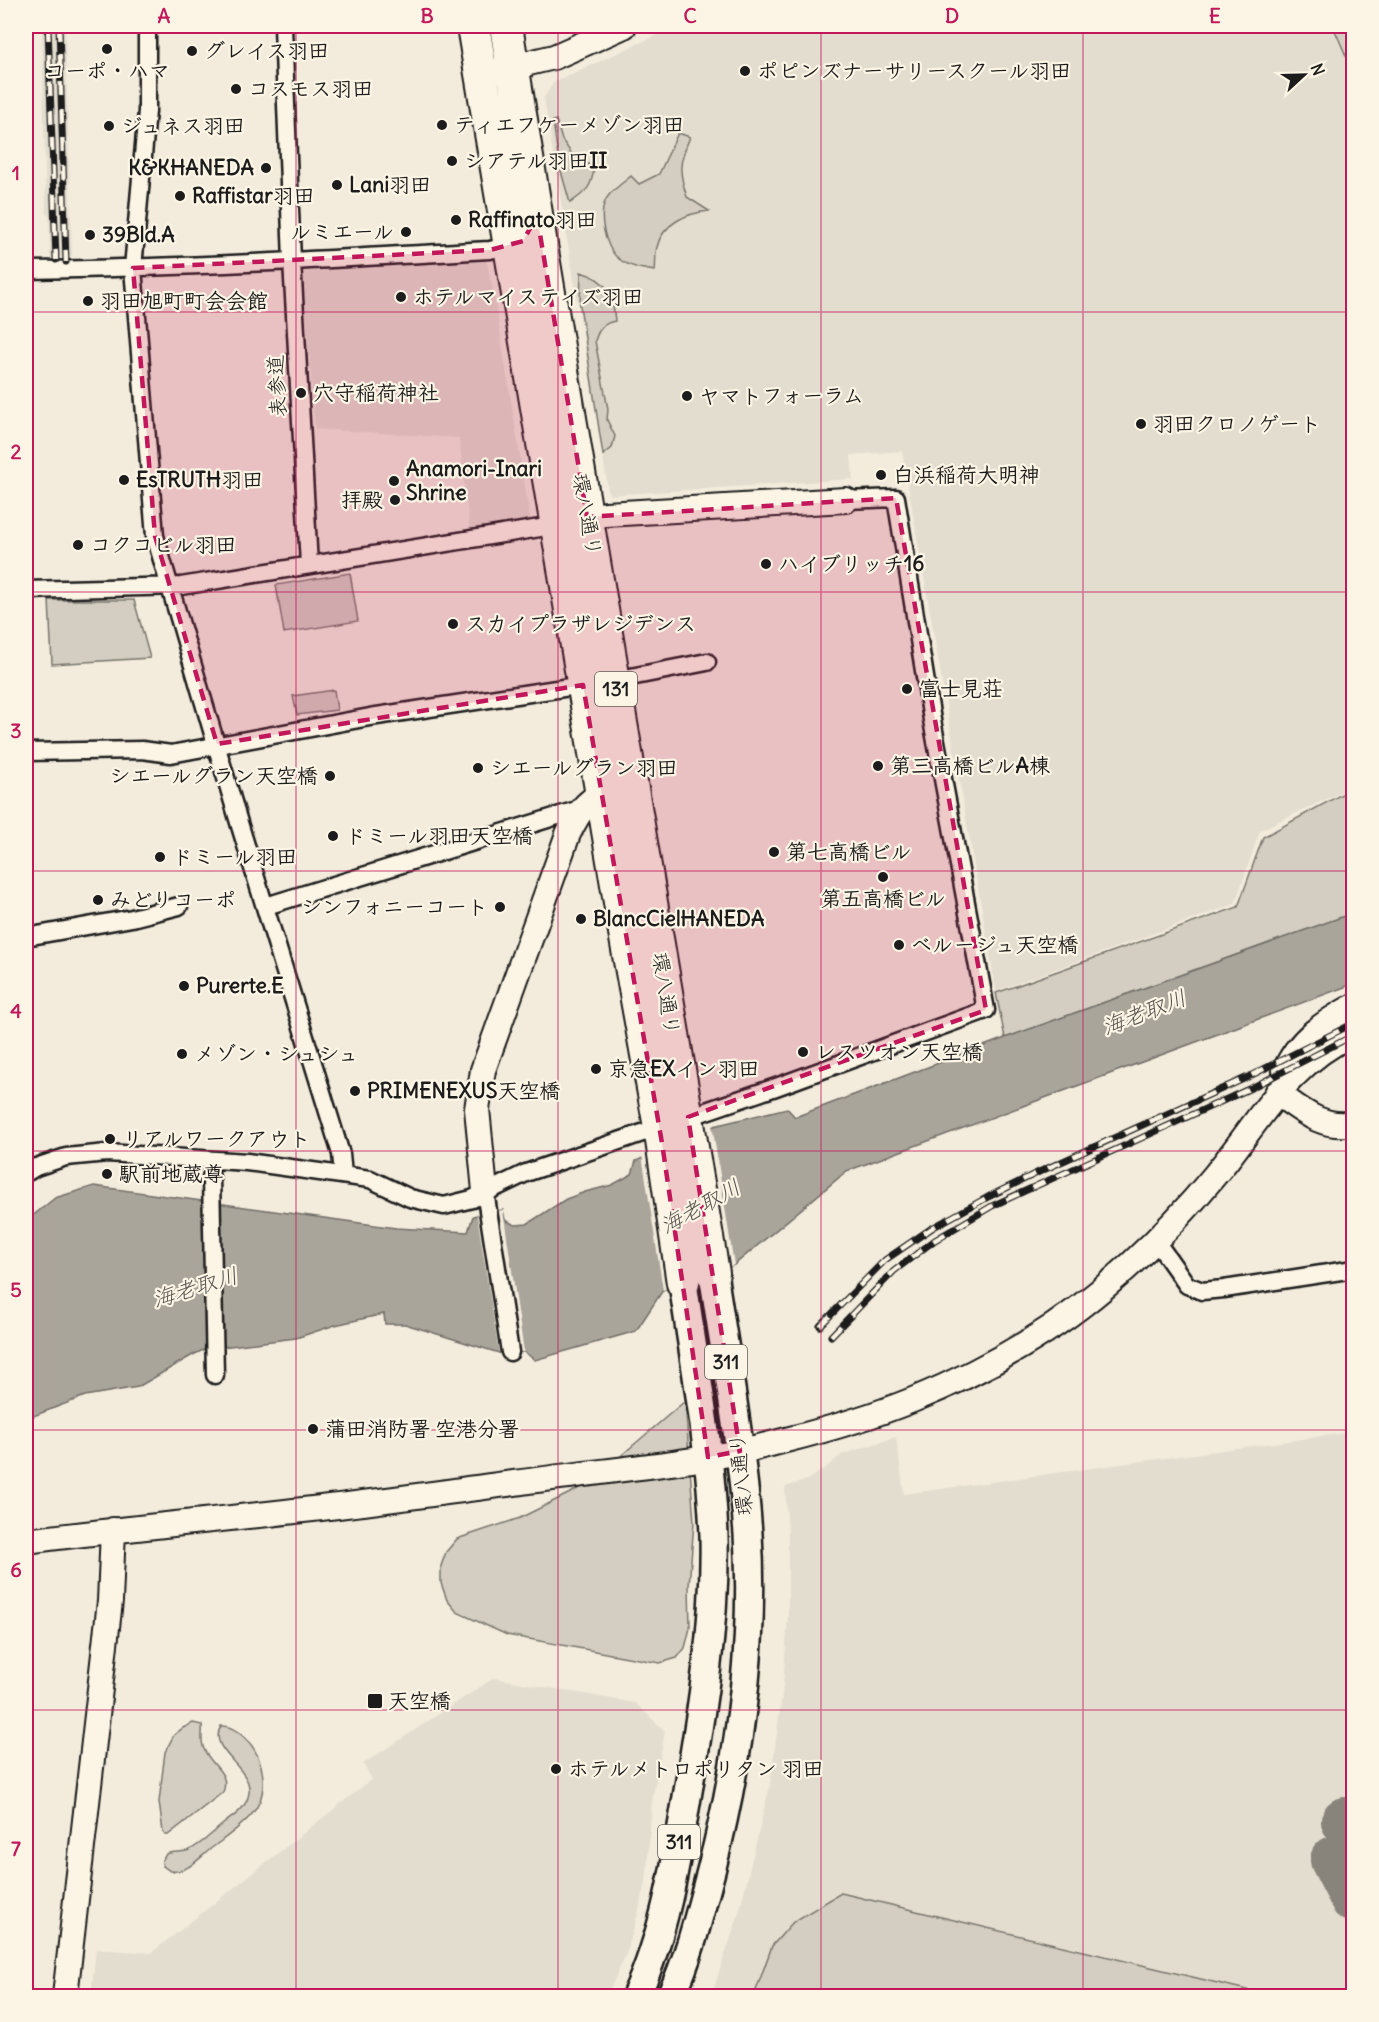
<svg xmlns="http://www.w3.org/2000/svg" width="1379" height="2022" viewBox="0 0 1379 2022" font-family="Delius,'Klee One',sans-serif">
	<style>
		.built { fill: #e3ddcf }
		.green { fill: #d3cec1; stroke: #78756e; stroke-width: 1.5 }
		.water { fill: #aaa59b; stroke: #716e68; stroke-width: 1.5 }
		.pier { fill: #f3ecdd }
		.lines { fill: none; stroke-linecap: round; stroke-linejoin: round }
		.taxiway { stroke: #88847c; stroke-width: 48 }
		.street-casing { stroke: #1c1c1c; stroke-width: 21 }
		.secondary-casing { stroke: #1c1c1c; stroke-width: 28 }
		.primary-casing { stroke: #1c1c1c; stroke-width: 32 }
		.highway-casing { stroke: #1c1c1c; stroke-width: 36 }
		.street { stroke: #fcf5e5; stroke-width: 16 }
		.secondary { stroke: #fcf5e5; stroke-width: 24 }
		.primary { stroke: #fcf5e5; stroke-width: 27 }
		.highway { stroke: #fcf5e5; stroke-width: 32 }
		.rail-casing { stroke: #1c1c1c; stroke-width: 7 }
		.rail { stroke: #fcf5e5; stroke-width: 4.5; stroke-dasharray: 14; stroke-linecap: butt }
		.marked { fill: #c2185b; fill-opacity: 0.2; stroke: #c2185b; stroke-width: 4.5; stroke-dasharray: 12 8; stroke-linejoin: round }
		.grid { fill: none; stroke: #c2185b; stroke-width: 1.5; stroke-opacity: 0.55 }
		.poi-dot { fill: #1c1c1c; stroke: #fcf5e5; stroke-width: 2 }
		.labels { text-anchor: middle; stroke-width: 4.5; stroke-linejoin: round; paint-order: stroke }
		.shield { fill: #fcf5e5; stroke: #5f5d58; stroke-width: 1.5 }
		.shield-label { font-size: 20px; font-weight: bold; fill: #1c1c1c }
		.poi-label { font-size: 21px; font-weight: bold; fill: #1c1c1c; stroke: #fcf5e5; text-anchor: start }
		.street-label { font-size: 21px; fill: #1c1c1c; stroke: #fcf5e5 }
		.water-label { font-size: 22px; font-style: italic; fill: #55534f; stroke: #fcf5e5 }
		.neatline { fill: none; stroke: #c2185b; stroke-width: 2 }
		.grid-label { font-size: 20px; text-anchor: middle; font-weight: bold; fill: #c2185b }
	</style>
	<rect width="100%" height="100%" fill="#f3ecdd"/>
	<filter id="ink" filterUnits="userSpaceOnUse"><feTurbulence type="fractalNoise" baseFrequency=".0167" numOctaves="2"/><feDisplacementMap in="SourceGraphic" scale="12" xChannelSelector="R" yChannelSelector="G"/><feConvolveMatrix kernelMatrix="1 2 1 2 8 2 1 2 1" color-interpolation-filters="sRGB"/></filter>
	<g filter="url(#ink)">
		<path class="built" d="M42,26H65L72,256L50,257L49,215L46,214Z
			M677,26H1331L1354,76L1353,787L1260,830L1235,904L996,991L902,451L851,455L853,479L609,495L544,98L554,82Z
			M486,258L494,295L531,523L470,533L459,438L315,429L302,266Z
			M1353,1432V1996H711L739,1913L770,1785L783,1687L788,1616V1533L785,1487L807,1480L827,1467L841,1455L896,1437L904,1494Z
			M494,1678L635,1703L665,1731L652,1801L646,1884L627,1952L607,1996H91L96,1949L151,1953L372,1779L363,1764Z"/>
		<path class="green" d="M1333,26L1353,27V72Z
			M556,120L562,140L574,157L594,167C592,188 586,192 570,203L559,164L553,121Z
			M678,133L690,137C679,162 678,170 687,197L709,211C687,213 663,223 657,247C655,254 656,264 655,271C643,269 629,267 619,259C604,248 596,210 609,195C615,188 624,182 631,176L639,184L659,174Z
			M581,272C608,280 613,295 615,321C603,323 598,330 595,341L608,409L607,420L615,436L612,448L603,455L580,305Z
			M350,573L358,621L284,633L276,585Z
			M49,600H134L150,658L52,664Z
			M334,690L337,710L297,715L293,696Z
			M1353,788V913L1005,1038L996,993L1238,907L1263,837Z
			M685,1401L694,1522L689,1586L690,1628L685,1648L677,1658L660,1663L507,1635L457,1612L447,1600L441,1583V1566L446,1552L457,1539L520,1518L576,1490L616,1460Z
			M193,1723L202,1725C203,1733 200,1741 204,1749C210,1765 231,1773 223,1792L168,1835H165L163,1832L159,1802L165,1752L174,1735L183,1728Z
			M221,1726C230,1725 239,1732 245,1738C265,1757 270,1793 252,1814C241,1827 226,1837 213,1847C200,1857 187,1874 170,1871L163,1866L162,1861L166,1854C174,1851 182,1853 189,1850C201,1845 212,1833 222,1825C229,1819 238,1814 243,1807C269,1771 204,1755 221,1726Z
			M841,1893L1272,1996H754L772,1946L793,1922Z"/>
		<path class="water" d="M1353,913V984L847,1171L734,1265L663,1290L636,1331L535,1360L524,1352L499,1353L405,1324H385L384,1314L335,1325L296,1338L205,1349L191,1356L138,1387L85,1396L26,1419V1221L55,1198L94,1186L396,1228L468,1232L473,1216L503,1210L505,1220L515,1225L527,1224L566,1199L585,1192L612,1185L632,1174L636,1161L714,1126L787,1108L795,1117L1005,1038Z"/>
		<path class="pier" d="M712,1124L734,1265L663,1290L642,1155Z
			M503,1210L524,1352L499,1353L477,1215Z"/>
		<g class="lines">
			<path class="taxiway" d="M1345,1821L1354,1823
				M1334,1860L1354,1899"/>
			<g class="street-casing">
				<path id="street" d="M147,26V111L133,268L155,536L240,826L341,1154L343,1174
					M283,26L292,261L309,565
					M26,270C180,268 335,259 490,250L515,244
					M26,590L181,586L540,528L556,522
					M615,680L707,662
					M26,752L142,750L171,754L370,717L583,685
					M266,906L580,809
					M26,937L132,918L179,906
					M26,1173L36,1167L66,1157L107,1153L247,1162L370,1179L410,1198L444,1206L472,1199L526,1173L776,1087L986,1010L932,720L896,498L846,500
					M211,1177L215,1375
					M485,1191L510,1352
					M1153,1242L1163,1251L1187,1285L1202,1291L1224,1289L1354,1269"/>
			</g>
			<g class="secondary-casing">
				<path id="secondary" d="M495,71L554,57L624,26
					M570,520L606,514L846,500
					M1285,1071C1297,1040 1326,1021 1354,1006
					M1277,1093C1300,1109 1322,1130 1354,1123
					M485,1191L477,1109L483,1070L568,834C580,810 588,795 616,791
					M26,1541C127,1528 228,1519 329,1507C391,1500 452,1491 514,1483C578,1474 642,1468 706,1458C733,1454 760,1447 786,1440C878,1417 952,1389 1033,1339C1099,1299 1166,1235 1215,1175C1260,1121 1286,1065 1354,1033
					M65,1996L110,1601L113,1530"/>
			</g>
			<g class="primary-casing">
				<path id="primary" d="M636,1996C664,1935 675,1869 686,1803C701,1715 716,1625 714,1536C711,1451 695,1367 683,1283
					M671,1996C689,1958 700,1912 711,1871C739,1762 755,1647 748,1534C742,1446 726,1359 713,1273"/>
			</g>
			<g class="highway-casing">
				<path id="highway" d="M473,26L627,944L660,1127L683,1283
					M506,26L541,245L713,1273"/>
			</g>
			<use href="#street" class="street"/>
			<use href="#secondary" class="secondary"/>
			<use href="#primary" class="primary"/>
			<use href="#highway" class="highway"/>
			<g class="rail-casing">
				<path id="rail" d="M48,26L56,260
					M59,26L66,262
					M820,1326L885,1260L932,1228L988,1197L1039,1172L1248,1077L1354,1023
					M831,1336L894,1271L935,1240L992,1206L1251,1088L1354,1035"/>
			</g>
			<use href="#rail" class="rail"/>
		</g>
	</g>
	<path class="marked" d="M537,216L587,517L896,498L986,1010L688,1117L740,1451L708,1457L662,1143L583,685L217,744L155,536L133,268L490,250L523,241Z"/>
	<path class="grid" d="M296,26V1996M558,26V1996M821,26V1996M1083,26V1996M26,312H1354M26,592H1354M26,871H1354M26,1151H1354M26,1430H1354M26,1710H1354"/>
	<g class="poi-dot">
		<circle cx="107" cy="49" r="6"/>
		<circle cx="192" cy="51" r="6"/>
		<circle cx="745" cy="71" r="6"/>
		<circle cx="236" cy="89" r="6"/>
		<circle cx="442" cy="125" r="6"/>
		<circle cx="109" cy="126" r="6"/>
		<circle cx="452" cy="161" r="6"/>
		<circle cx="266" cy="168" r="6"/>
		<circle cx="337" cy="185" r="6"/>
		<circle cx="180" cy="196" r="6"/>
		<circle cx="456" cy="220" r="6"/>
		<circle cx="406" cy="232" r="6"/>
		<circle cx="90" cy="235" r="6"/>
		<circle cx="401" cy="297" r="6"/>
		<circle cx="88" cy="301" r="6"/>
		<circle cx="301" cy="393" r="6"/>
		<circle cx="687" cy="396" r="6"/>
		<circle cx="1141" cy="424" r="6"/>
		<circle cx="881" cy="475" r="6"/>
		<circle cx="124" cy="480" r="6"/>
		<circle cx="394" cy="481" r="6"/>
		<circle cx="395" cy="500" r="6"/>
		<circle cx="78" cy="545" r="6"/>
		<circle cx="766" cy="564" r="6"/>
		<circle cx="453" cy="624" r="6"/>
		<circle cx="907" cy="689" r="6"/>
		<circle cx="878" cy="766" r="6"/>
		<circle cx="478" cy="768" r="6"/>
		<circle cx="330" cy="776" r="6"/>
		<circle cx="333" cy="836" r="6"/>
		<circle cx="774" cy="852" r="6"/>
		<circle cx="160" cy="857" r="6"/>
		<circle cx="883" cy="877" r="6"/>
		<circle cx="98" cy="900" r="6"/>
		<circle cx="500" cy="907" r="6"/>
		<circle cx="581" cy="919" r="6"/>
		<circle cx="899" cy="945" r="6"/>
		<circle cx="184" cy="986" r="6"/>
		<circle cx="803" cy="1052" r="6"/>
		<circle cx="182" cy="1054" r="6"/>
		<circle cx="596" cy="1069" r="6"/>
		<circle cx="355" cy="1091" r="6"/>
		<circle cx="110" cy="1139" r="6"/>
		<circle cx="107" cy="1174" r="6"/>
		<circle cx="313" cy="1429" r="6"/>
		<rect x="367" y="1693" width="16" height="16" rx="3"/>
		<circle cx="556" cy="1769" r="6"/>
	</g>
	<g class="labels">
		<g class="shield">
			<rect x="595" y="672" width="42" height="34" rx="4.5"/>
			<rect x="705" y="1345" width="42" height="34" rx="4.5"/>
			<rect x="658" y="1825" width="42" height="34" rx="4.5"/>
		</g>
		<g class="shield-label">
			<text x="616" y="696">131</text>
			<text x="726" y="1369">311</text>
			<text x="679" y="1849">311</text>
		</g>
		<g class="poi-label">
			<text x="204" y="58">グレイス羽田</text>
			<text x="107" y="78" text-anchor="middle">コーポ・ハマ</text>
			<text x="757" y="78">ポピンズナーサリースクール羽田</text>
			<text x="248" y="96">コスモス羽田</text>
			<text x="454" y="132">ティエフケーメゾン羽田</text>
			<text x="121" y="133">ジュネス羽田</text>
			<text x="464" y="168">シアテル羽田II</text>
			<text x="254" y="175" text-anchor="end">K&amp;KHANEDA</text>
			<text x="349" y="192">Lani羽田</text>
			<text x="192" y="203">Raffistar羽田</text>
			<text x="468" y="227">Raffinato羽田</text>
			<text x="394" y="239" text-anchor="end">ルミエール</text>
			<text x="102" y="242">39Bld.A</text>
			<text x="413" y="304">ホテルマイステイズ羽田</text>
			<text x="100" y="308">羽田旭町町会会館</text>
			<text x="313" y="400">穴守稲荷神社</text>
			<text x="699" y="403">ヤマトフォーラム</text>
			<text x="1153" y="431">羽田クロノゲート</text>
			<text x="406" y="476">Anamori-Inari<tspan x="406" dy="24">Shrine</tspan></text>
			<text x="893" y="482">白浜稲荷大明神</text>
			<text x="136" y="487">EsTRUTH羽田</text>
			<text x="383" y="507" text-anchor="end">拝殿</text>
			<text x="90" y="552">コクコビル羽田</text>
			<text x="778" y="571">ハイブリッチ16</text>
			<text x="465" y="631">スカイプラザレジデンス</text>
			<text x="919" y="696">富士見荘</text>
			<text x="890" y="773">第三高橋ビルA棟</text>
			<text x="490" y="775">シエールグラン羽田</text>
			<text x="318" y="783" text-anchor="end">シエールグラン天空橋</text>
			<text x="345" y="843">ドミール羽田天空橋</text>
			<text x="786" y="859">第七高橋ビル</text>
			<text x="172" y="864">ドミール羽田</text>
			<text x="883" y="906" text-anchor="middle">第五高橋ビル</text>
			<text x="110" y="907">みどりコーポ</text>
			<text x="488" y="914" text-anchor="end">シンフォニーコート</text>
			<text x="593" y="926">BlancCielHANEDA</text>
			<text x="911" y="952">ベルージュ天空橋</text>
			<text x="196" y="993">Purerte.E</text>
			<text x="815" y="1059">レスツオン天空橋</text>
			<text x="194" y="1061">メゾン・シュシュ</text>
			<text x="608" y="1076">京急EXイン羽田</text>
			<text x="367" y="1098">PRIMENEXUS天空橋</text>
			<text x="122" y="1146">リアルワークアウト</text>
			<text x="119" y="1181">駅前地蔵尊</text>
			<text x="325" y="1436">蒲田消防署 空港分署</text>
			<text x="388" y="1708">天空橋</text>
			<text x="568" y="1776">ホテルメトロポリタン 羽田</text>
		</g>
		<g class="street-label">
			<text transform="translate(277 386) rotate(-93)" y="7">表参道</text>
			<text transform="translate(587 515) rotate(80)" y="7">環八通り</text>
			<text transform="translate(666 994) rotate(81)" y="7">環八通り</text>
			<text transform="translate(741 1474) rotate(-96)" y="7">環八通り</text>
		</g>
		<g class="water-label">
			<text transform="translate(1144 1012) rotate(-21)" y="8">海老取川</text>
			<text transform="translate(700 1206) rotate(-29)" y="8">海老取川</text>
			<text transform="translate(195 1287) rotate(-17)" y="8">海老取川</text>
		</g>
	</g>
	<rect width="1379" height="2022" fill="none" stroke="#fcf5e5" stroke-width="66"/>
	<g transform="translate(1304 75) rotate(68)" stroke="#fcf5e5" stroke-width="4.5" paint-order="stroke">
	<path d="M0-4.5L10 22L0 15L-10 22Z" fill="#1c1c1c"/>
	<text y="-9" font-size="16" font-weight="bold" text-anchor="middle" fill="#1c1c1c">N</text>
	</g>
	<rect x="33" y="33" width="1313" height="1956" class="neatline"/>
	<g class="grid-label">
		<text x="164" y="23">A</text>
		<text x="427" y="23">B</text>
		<text x="690" y="23">C</text>
		<text x="952" y="23">D</text>
		<text x="1215" y="23">E</text>
		<text x="16" y="180">1</text>
		<text x="16" y="459">2</text>
		<text x="16" y="738">3</text>
		<text x="16" y="1018">4</text>
		<text x="16" y="1297">5</text>
		<text x="16" y="1577">6</text>
		<text x="16" y="1856">7</text>
	</g>
</svg>
